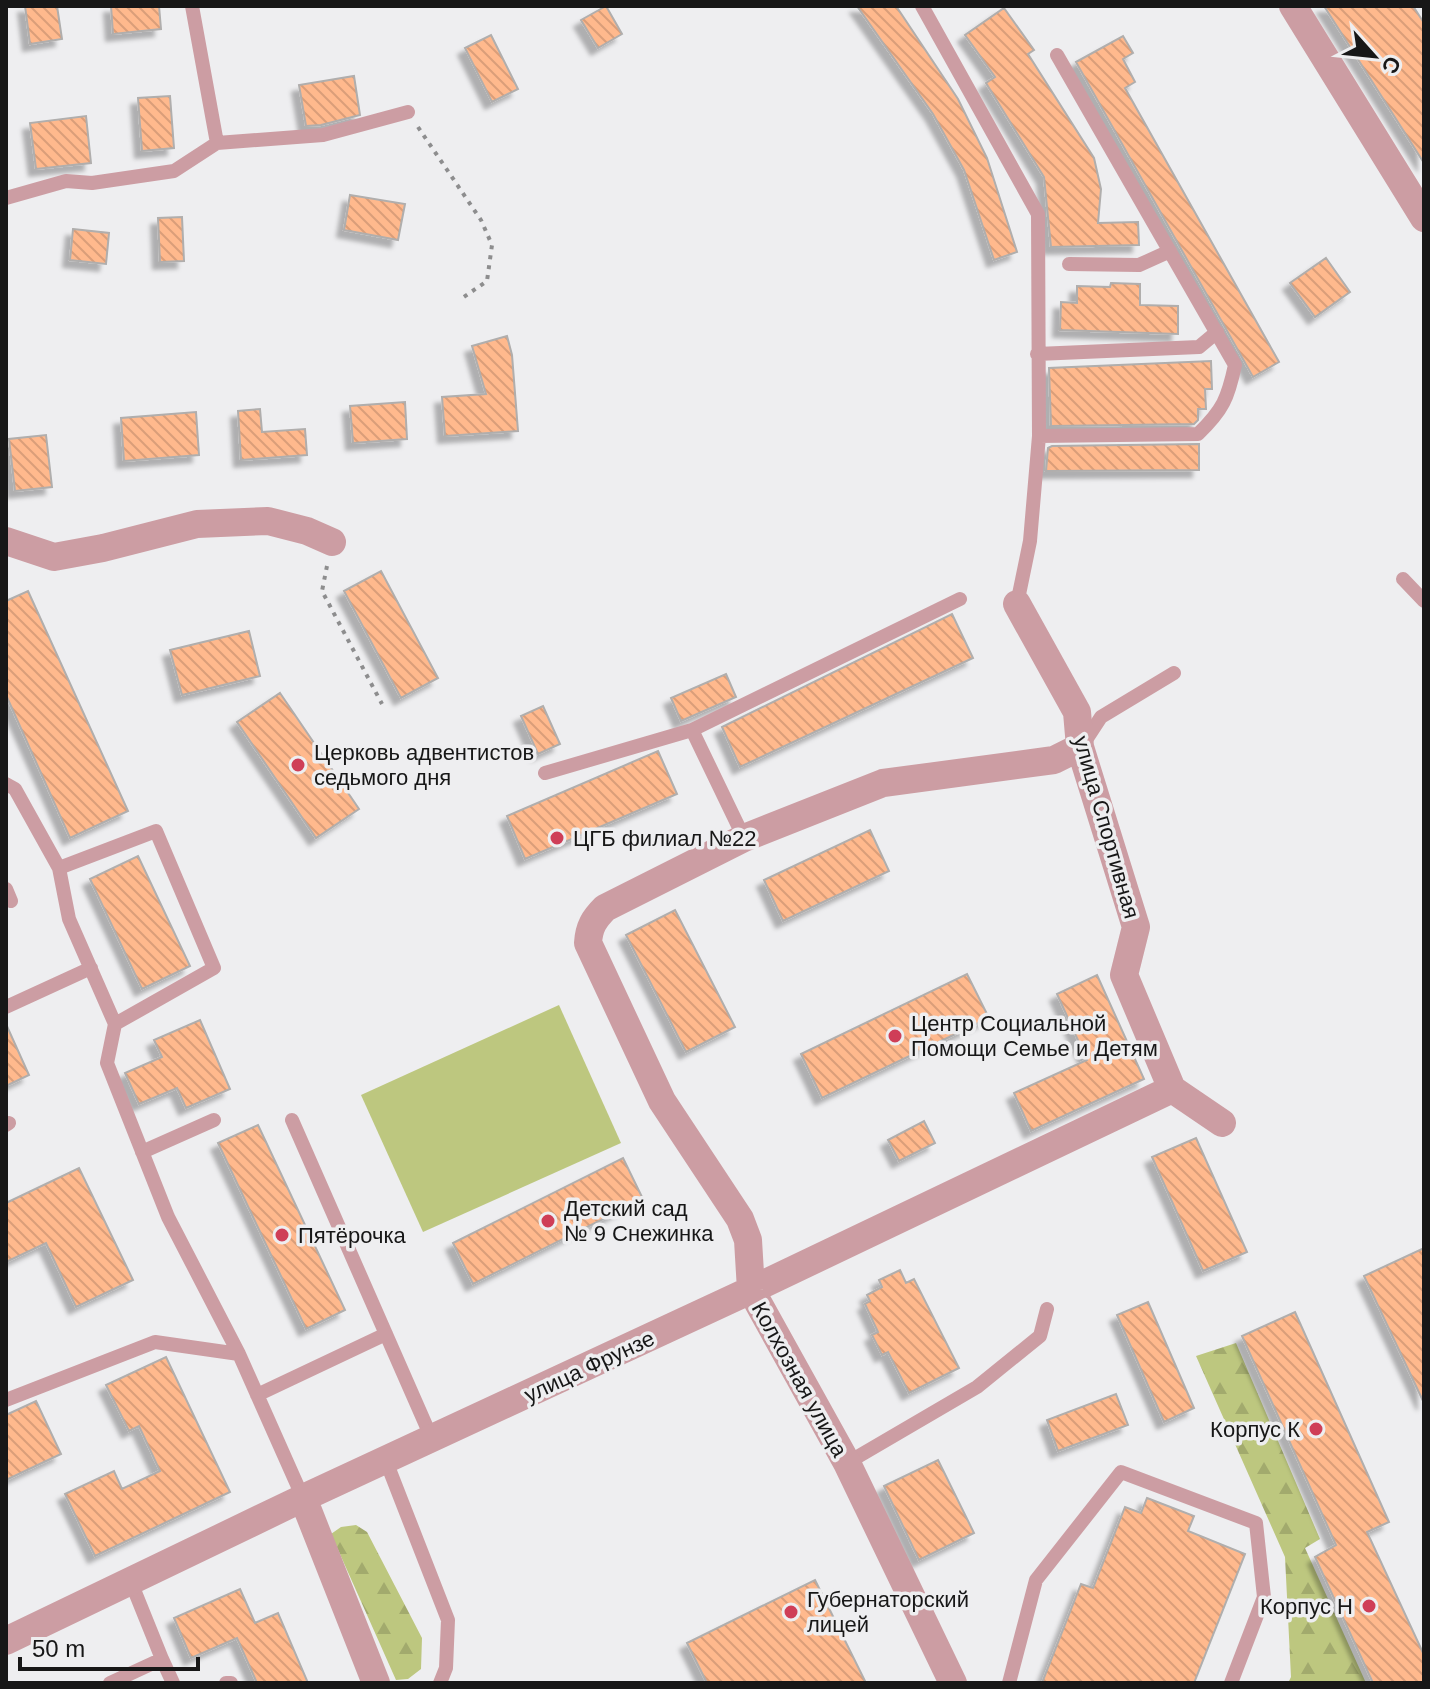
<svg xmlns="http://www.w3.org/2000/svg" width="1430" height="1689" viewBox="0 0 1430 1689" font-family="Helvetica,sans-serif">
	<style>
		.forest { fill: url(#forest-firs) }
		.park { fill: #bdc77f }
		.building { fill: url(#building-back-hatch); stroke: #b0aead; stroke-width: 2; filter: url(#shadow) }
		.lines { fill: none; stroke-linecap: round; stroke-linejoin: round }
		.path { stroke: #8d8d8e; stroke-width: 4; stroke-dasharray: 4 6; stroke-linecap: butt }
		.service { stroke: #cc9da3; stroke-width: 14 }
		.minor { stroke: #cc9da3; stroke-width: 28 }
		.poi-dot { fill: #cf3e57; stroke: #eeeef0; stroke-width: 3 }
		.labels { text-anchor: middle; stroke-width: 7; stroke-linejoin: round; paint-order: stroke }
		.poi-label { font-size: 22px; fill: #171717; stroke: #eeeef0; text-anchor: start }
		.street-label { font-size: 22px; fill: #171717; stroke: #eeeef0 }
	</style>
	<defs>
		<pattern id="forest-firs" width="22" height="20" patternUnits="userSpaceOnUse" patternTransform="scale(2)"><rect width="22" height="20" fill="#bdc77f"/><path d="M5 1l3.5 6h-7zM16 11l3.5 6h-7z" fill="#a2aa6d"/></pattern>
		<pattern id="building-back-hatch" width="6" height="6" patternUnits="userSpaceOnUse" patternTransform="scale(2)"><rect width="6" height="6" fill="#ffb98d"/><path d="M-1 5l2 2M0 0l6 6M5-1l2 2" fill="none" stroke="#da9e79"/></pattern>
		<filter id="shadow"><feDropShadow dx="-7" dy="7" stdDeviation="2" flood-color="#0004"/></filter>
	</defs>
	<rect width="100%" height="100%" fill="#eeeef0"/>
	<path class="forest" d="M1236,1343L1320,1539L1305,1548L1366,1683H1288L1291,1677L1285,1557L1196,1356Z
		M356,1525L367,1532L422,1638L421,1669L408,1679L396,1680L331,1534L341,1527Z"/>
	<path class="park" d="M559,1005L621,1143L423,1232L361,1095Z"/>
	<path class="building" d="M25,6H57L62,39L30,44Z
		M111,6H159L161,29L113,34Z
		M606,6L622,34L598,48L581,20Z
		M857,6H896L958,99L987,158L1017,252L994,260L964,170L933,114Z
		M1324,6H1413L1424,23V163Z
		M1004,8L1034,50L1028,54L1094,158L1101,189L1098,223L1138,222L1139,245L1051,247L1044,177L986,83L995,77L965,35Z
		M491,35L518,89L492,102L465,48Z
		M1123,36L1133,53L1123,59L1135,82L1125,88L1279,362L1253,377L1076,62Z
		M354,76L360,115L321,125L306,126L299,85Z
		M170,96L174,148L142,151L138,98Z
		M86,116L91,163L36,169L30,123Z
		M350,195L405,204L398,240L344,230Z
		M182,217L184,261L160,262L158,218Z
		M73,229L109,233L106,264L70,260Z
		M1326,258L1350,292L1315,317L1290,283Z
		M1111,283L1140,284V305L1178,306V334L1060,330L1061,302L1077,303V286L1110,287Z
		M507,336L512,355L518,431L445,436L442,397L486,394L472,346Z
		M1211,361L1212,389H1205L1206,409H1198V420L1194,424L1051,426L1049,368Z
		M405,402L407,439L353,443L350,406Z
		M260,409L262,432L305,429L307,455L241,460L238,411Z
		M196,412L199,455L124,461L121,418Z
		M46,435L52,487L15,491L9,439Z
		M1199,444V470L1046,471L1048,448L1052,446Z
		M381,571L438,678L401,698L344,591Z
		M28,591L128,811L70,838L6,695V601Z
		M952,614L973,658L740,767L722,727Z
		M249,631L260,676L182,695L170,650Z
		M726,674L736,697L681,721L671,698Z
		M280,693L359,809L316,838L237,722Z
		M543,706L560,744L538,754L521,716Z
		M658,751L677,794L525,859L507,816Z
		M870,830L889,871L783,921L764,880Z
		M138,856L190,966L142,989L90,879Z
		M675,910L735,1027L686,1052L626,935Z
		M967,974L989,1018L822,1098L801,1054Z
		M1097,975L1144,1079L1031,1131L1014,1093L1087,1060L1057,994Z
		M200,1020L230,1089L186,1108L177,1088L139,1104L125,1073L162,1057L154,1040Z
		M6,1024L29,1075L6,1086Z
		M924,1121L935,1143L899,1161L888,1140Z
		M258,1125L345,1310L306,1329L218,1143Z
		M1196,1138L1247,1252L1203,1271L1152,1157Z
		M623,1158L643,1199L473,1284L453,1243Z
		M79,1168L133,1280L76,1307L46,1243L6,1262V1203Z
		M1424,1248V1403L1364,1276Z
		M900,1270L906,1283L914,1279L959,1368L909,1393L888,1352L882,1355L872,1335L878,1332L865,1304L870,1301L867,1295L882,1287L879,1280Z
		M1148,1302L1194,1408L1164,1422L1117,1315Z
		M1295,1312L1389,1522L1367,1532L1424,1655V1683H1373L1315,1557L1336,1545L1242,1336Z
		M166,1357L230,1492L95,1556L65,1494L114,1471L122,1489L160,1471L139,1426L129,1431L106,1385Z
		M1116,1394L1128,1425L1058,1451L1047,1420Z
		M36,1401L61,1454L6,1480V1415Z
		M938,1460L974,1533L919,1560L884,1486Z
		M1147,1498L1194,1516L1188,1531L1245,1554L1194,1683H1042L1081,1584L1093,1588L1125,1507L1141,1513Z
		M815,1580L866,1683H707L687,1643Z
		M240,1589L255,1623L278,1613L308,1683H257L237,1638L191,1658L174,1618Z"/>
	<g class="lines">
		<path class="path" d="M418,127L481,220L492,245L487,281L461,299
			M327,566L322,591L382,704"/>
		<path class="service" d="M922,6L1038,214L1039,436L1030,541L1017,604
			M217,143L323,135L408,112
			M6,198L66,181L92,183L174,171L217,143L192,6
			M1069,264L1139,265L1170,251
			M1037,354L1199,347L1217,332
			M1039,436L1198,434C1223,410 1228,398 1235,365L1057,55
			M1403,579L1424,601
			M692,730L960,599
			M1084,743L1101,717L1174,673
			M545,773L692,730L744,838
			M6,784L15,789L59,868L69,919L115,1024L107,1063L168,1217L239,1354L303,1498
			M59,868L156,831L214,968L115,1024
			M6,889L11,901
			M6,1007L91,968
			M292,1120L432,1439
			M6,1125L9,1123
			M142,1152L214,1120
			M257,1395L386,1334
			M6,1400L155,1342L239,1354
			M386,1461L448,1620L446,1668L440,1683
			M847,1463L977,1387L1040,1336L1047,1309
			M162,1659L173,1683
			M110,1683L162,1659L131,1582
			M226,1683H231
			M1009,1683L1036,1580L1121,1472L1256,1523L1264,1597L1231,1683"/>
		<path class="minor" d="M1293,6L1424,218
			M6,541L54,557L103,548L197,524L268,521L307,531L332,542
			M1017,604L1077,712L1080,747L1136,927L1124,975L1172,1089L1222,1123
			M303,1498L376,1683
			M6,1641L303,1498L751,1290L1172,1089
			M953,1683L847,1463L751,1290L748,1240L740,1219L662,1101L588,943C589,927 594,919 605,908L744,838L883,783L1054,760L1080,747"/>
	</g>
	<g class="poi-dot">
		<circle cx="298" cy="765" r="8"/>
		<circle cx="557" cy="838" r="8"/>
		<circle cx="895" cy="1036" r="8"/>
		<circle cx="548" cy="1221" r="8"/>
		<circle cx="282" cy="1235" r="8"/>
		<circle cx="1316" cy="1429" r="8"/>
		<circle cx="1369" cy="1606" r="8"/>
		<circle cx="791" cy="1612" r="8"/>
	</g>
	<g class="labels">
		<g class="poi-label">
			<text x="314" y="760">Церковь адвентистов<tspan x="314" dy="25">седьмого дня</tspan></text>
			<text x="573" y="846">ЦГБ филиал №22</text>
			<text x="911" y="1031">Центр Социальной<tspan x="911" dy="25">Помощи Семье и Детям</tspan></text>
			<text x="564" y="1216">Детский сад<tspan x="564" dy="25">№ 9 Снежинка</tspan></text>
			<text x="298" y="1243">Пятёрочка</text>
			<text x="1300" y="1437" text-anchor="end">Корпус К</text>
			<text x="807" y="1607">Губернаторский<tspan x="807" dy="25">лицей</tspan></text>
			<text x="1353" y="1614" text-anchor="end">Корпус Н</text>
		</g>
		<g class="street-label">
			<text transform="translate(1107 827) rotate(74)" y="8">улица Спортивная</text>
			<text transform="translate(589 1366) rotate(-25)" y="8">улица Фрунзе</text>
			<text transform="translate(800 1379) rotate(61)" y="8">Колхозная улица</text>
		</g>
	</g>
	<rect width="1430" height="1689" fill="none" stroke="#171717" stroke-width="16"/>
	<g transform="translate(1374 56) rotate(117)" stroke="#eeeef0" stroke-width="6" paint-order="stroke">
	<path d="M0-6L14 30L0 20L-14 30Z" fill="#171717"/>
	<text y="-12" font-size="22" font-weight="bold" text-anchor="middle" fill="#171717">С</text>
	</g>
	<path d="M20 1657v12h178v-12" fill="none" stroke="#171717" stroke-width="4"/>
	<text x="32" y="1657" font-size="24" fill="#171717" stroke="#eeeef0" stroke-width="6" paint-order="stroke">50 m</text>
</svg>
